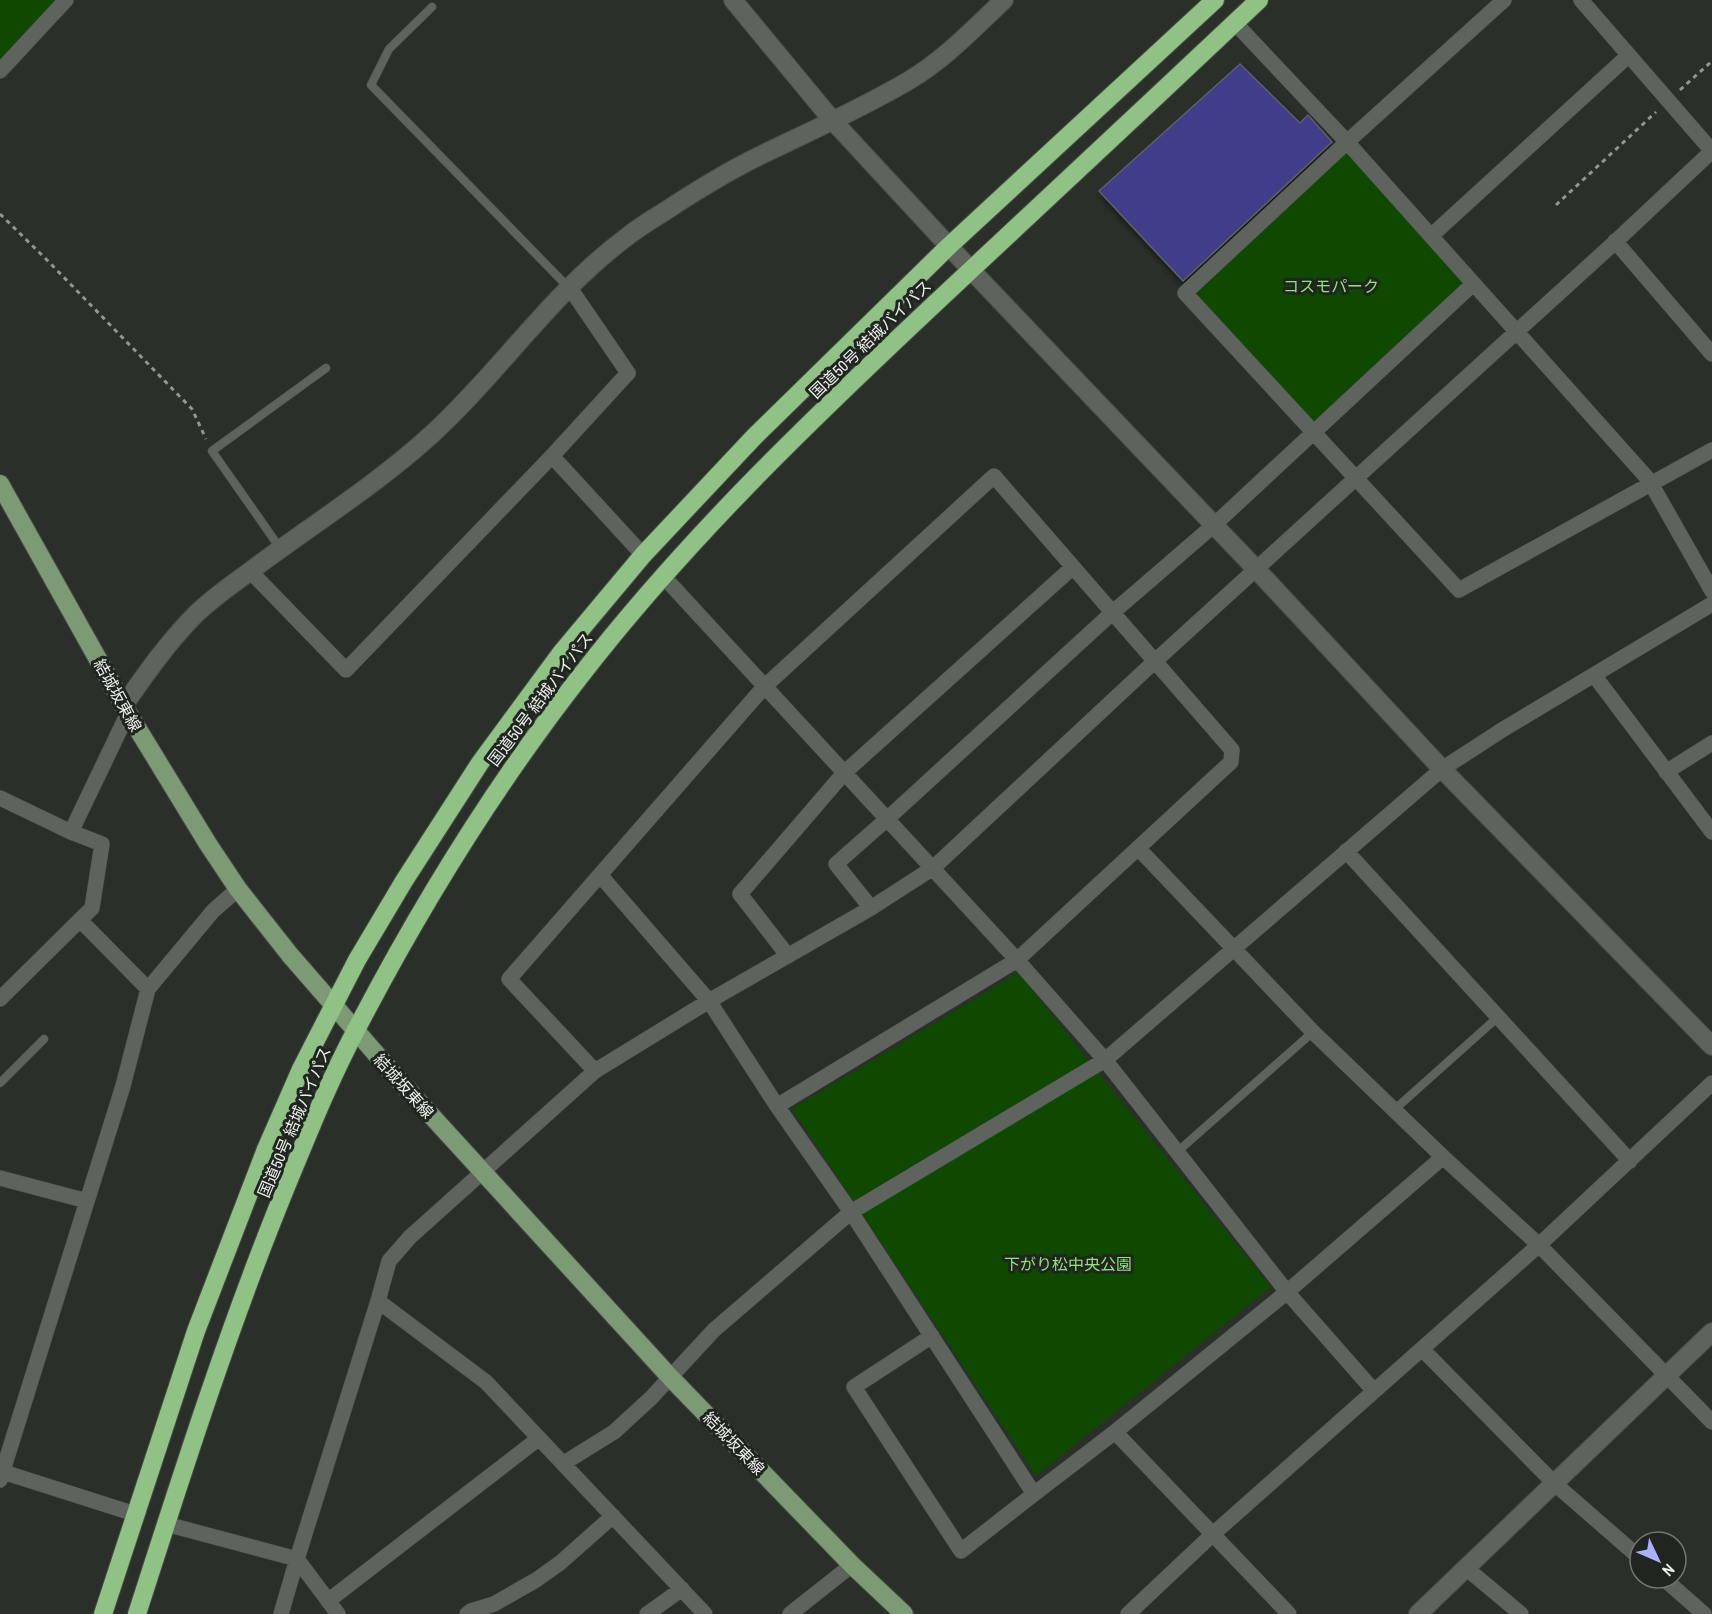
<svg xmlns="http://www.w3.org/2000/svg" width="1712" height="1614" viewBox="0 0 1712 1614" font-family="'Archivo Narrow','Noto Sans JP',sans-serif">
	<style>
		.park { fill: #0f4900 }
		.building { fill: #3f3c8b; stroke: #5f6066; stroke-width: 1.5; filter: url(#shadow) }
		.lines { fill: none; stroke-linecap: round; stroke-linejoin: round }
		.lane-casing { stroke: #474b46; stroke-width: 9 }
		.street-casing { stroke: #474b46; stroke-width: 16 }
		.secondary-casing { stroke: #474b46; stroke-width: 20 }
		.primary-casing { stroke: #474b46; stroke-width: 20 }
		.highway-casing { stroke: #474b46; stroke-width: 20 }
		.path { stroke: #929591; stroke-width: 3; stroke-dasharray: 4.5 4.5; stroke-linecap: butt }
		.lane { stroke: #5e635d; stroke-width: 8 }
		.street { stroke: #5e635d; stroke-width: 15 }
		.secondary { stroke: #5e635d; stroke-width: 18 }
		.primary { stroke: #7c9b75; stroke-width: 18 }
		.highway { stroke: #90c185; stroke-width: 18 }
		.labels { text-anchor: middle; stroke-width: 6; stroke-linejoin: round; paint-order: stroke }
		.park-label { font-size: 16px; fill: #90e27d; stroke: #212520 }
		.street-label { font-size: 16px; fill: #ecefec; stroke: #212520 }
	</style>
	<defs>
		<filter id="shadow"><feDropShadow dx="3.5" dy="6" stdDeviation="3" flood-color="#0009"/></filter>
	</defs>
	<rect width="100%" height="100%" fill="#2b2f2a"/>
	<path class="park" d="M0,0H60L0,65Z
		M1346,151L1465,284L1313,424L1190,294Z
		M1018,973L1271,1287L1036,1476L792,1109Z"/>
	<path class="building" d="M1240,64L1300,123L1308,115L1332,142L1183,281L1099,191Z"/>
	<g class="lines">
		<g class="lane-casing">
			<path id="lane" d="M432,7L389,49L371,85L568,287
				M280,548L212,451L326,368
				M0,1083L44,1039
				M1394,1110L1498,1017
				M1177,1152L1313,1032"/>
		</g>
		<g class="street-casing">
			<path id="street" d="M1504,0L1347,142L1185,293L1459,590L1712,450
				M1581,0L1712,151
				M1235,23L1347,142L1649,480L1712,591
				M0,71L66,0
				M1431,236L1629,55
				M1615,241L1712,354
				M552,456L643,555
				M250,571L346,670L552,456L628,373L570,288
				M663,576L1017,960L1105,1060L1287,1292L1374,1391
				M1594,675L1712,832
				M1666,772L1712,743
				M0,798L71,832L102,844L92,908L0,999
				M71,832L128,713
				M1138,848L1313,1032L1443,1157L1539,1245L1712,1422
				M1346,851L1630,1161
				M600,875L709,1001L777,1106L851,1212L1034,1494L1115,1432L1287,1292L1443,1157
				M871,908L836,864L887,819L1112,613L1214,525L1473,284
				M80,920L148,989
				M788,956L740,894L844,773L1073,567
				M595,1071L509,979L764,687L994,476L1232,750L1231,762L1017,960L777,1106
				M0,1178L87,1201
				M378,1301L389,1261L410,1237L595,1071L709,1001L871,908L933,868L1154,662L1614,243L1712,151
				M932,1336L854,1387L961,1551L1034,1494
				M1422,1349L1555,1484L1640,1558
				M1115,1432L1289,1614
				M564,1463L614,1432L651,1398L714,1330L851,1212L1105,1060L1442,769L1502,730L1712,604
				M0,1471L135,1514
				M0,1480L123,1086L148,989L213,911L238,889
				M166,1524L297,1559L338,1614
				M1466,1568L1521,1614
				M1663,1578L1704,1614
				M328,1601L538,1439
				M281,1614L297,1559L378,1301L486,1382L705,1614
				M467,1614L471,1611L494,1604L536,1580L560,1563L613,1516
				M647,1614L682,1589
				M790,1614L852,1565
				M1128,1614L1213,1534L1539,1245L1712,1083"/>
		</g>
		<g class="secondary-casing">
			<path id="secondary" d="M733,0L833,121L971,270L1256,569L1442,769L1712,1046
				M124,705C145,675 168,642 195,615C212,598 233,584 253,569C312,525 376,485 431,435C500,372 552,292 628,236C643,224 660,215 676,204C701,188 727,172 755,158C806,133 859,110 908,81C944,60 973,29 1004,0
				M1418,1614L1712,1332"/>
		</g>
		<g class="primary-casing">
			<path id="primary" d="M0,484L128,713L208,844L238,889L290,955L397,1078L670,1377L852,1565L904,1614"/>
		</g>
		<g class="highway-casing">
			<path id="highway" d="M103,1614L196,1331L266,1149L301,1069L357,960L404,881L480,763L561,653L643,555L754,437L949,246L1215,0
				M137,1614C183,1471 229,1326 286,1187C308,1134 329,1081 356,1030C421,905 495,785 582,674C689,536 816,415 943,296C1049,197 1154,99 1259,0"/>
		</g>
		<path class="path" d="M1680,90L1712,61
			M1556,205L1656,112
			M0,214L46,259L192,409L206,439"/>
		<use href="#lane" class="lane"/>
		<use href="#street" class="street"/>
		<use href="#secondary" class="secondary"/>
		<use href="#primary" class="primary"/>
		<use href="#highway" class="highway"/>
	</g>
	<g class="labels">
		<g class="park-label">
			<text x="1331" y="292">コスモパーク</text>
			<text x="1068" y="1270">下がり松中央公園</text>
		</g>
		<g class="street-label">
			<text transform="translate(870 339) rotate(-44)" y="6">国道50号 結城バイパス</text>
			<text transform="translate(118 695) rotate(61)" y="6">結城坂東線</text>
			<text transform="translate(540 699) rotate(-53)" y="6">国道50号 結城バイパス</text>
			<text transform="translate(404 1086) rotate(48)" y="6">結城坂東線</text>
			<text transform="translate(294 1122) rotate(-67)" y="6">国道50号 結城バイパス</text>
			<text transform="translate(734 1443) rotate(46)" y="6">結城坂東線</text>
		</g>
	</g>
	<g transform="translate(1658 1560) rotate(134)"><circle r="28" fill="#212520" stroke="#727672" stroke-width="1.5"/>
	<path d="M0-4.5L10 22L0 15L-10 22Z" fill="#aab0fb"/>
	<text y="-9" font-size="16" font-weight="bold" text-anchor="middle" fill="#ecefec">N</text>
	</g>
</svg>
